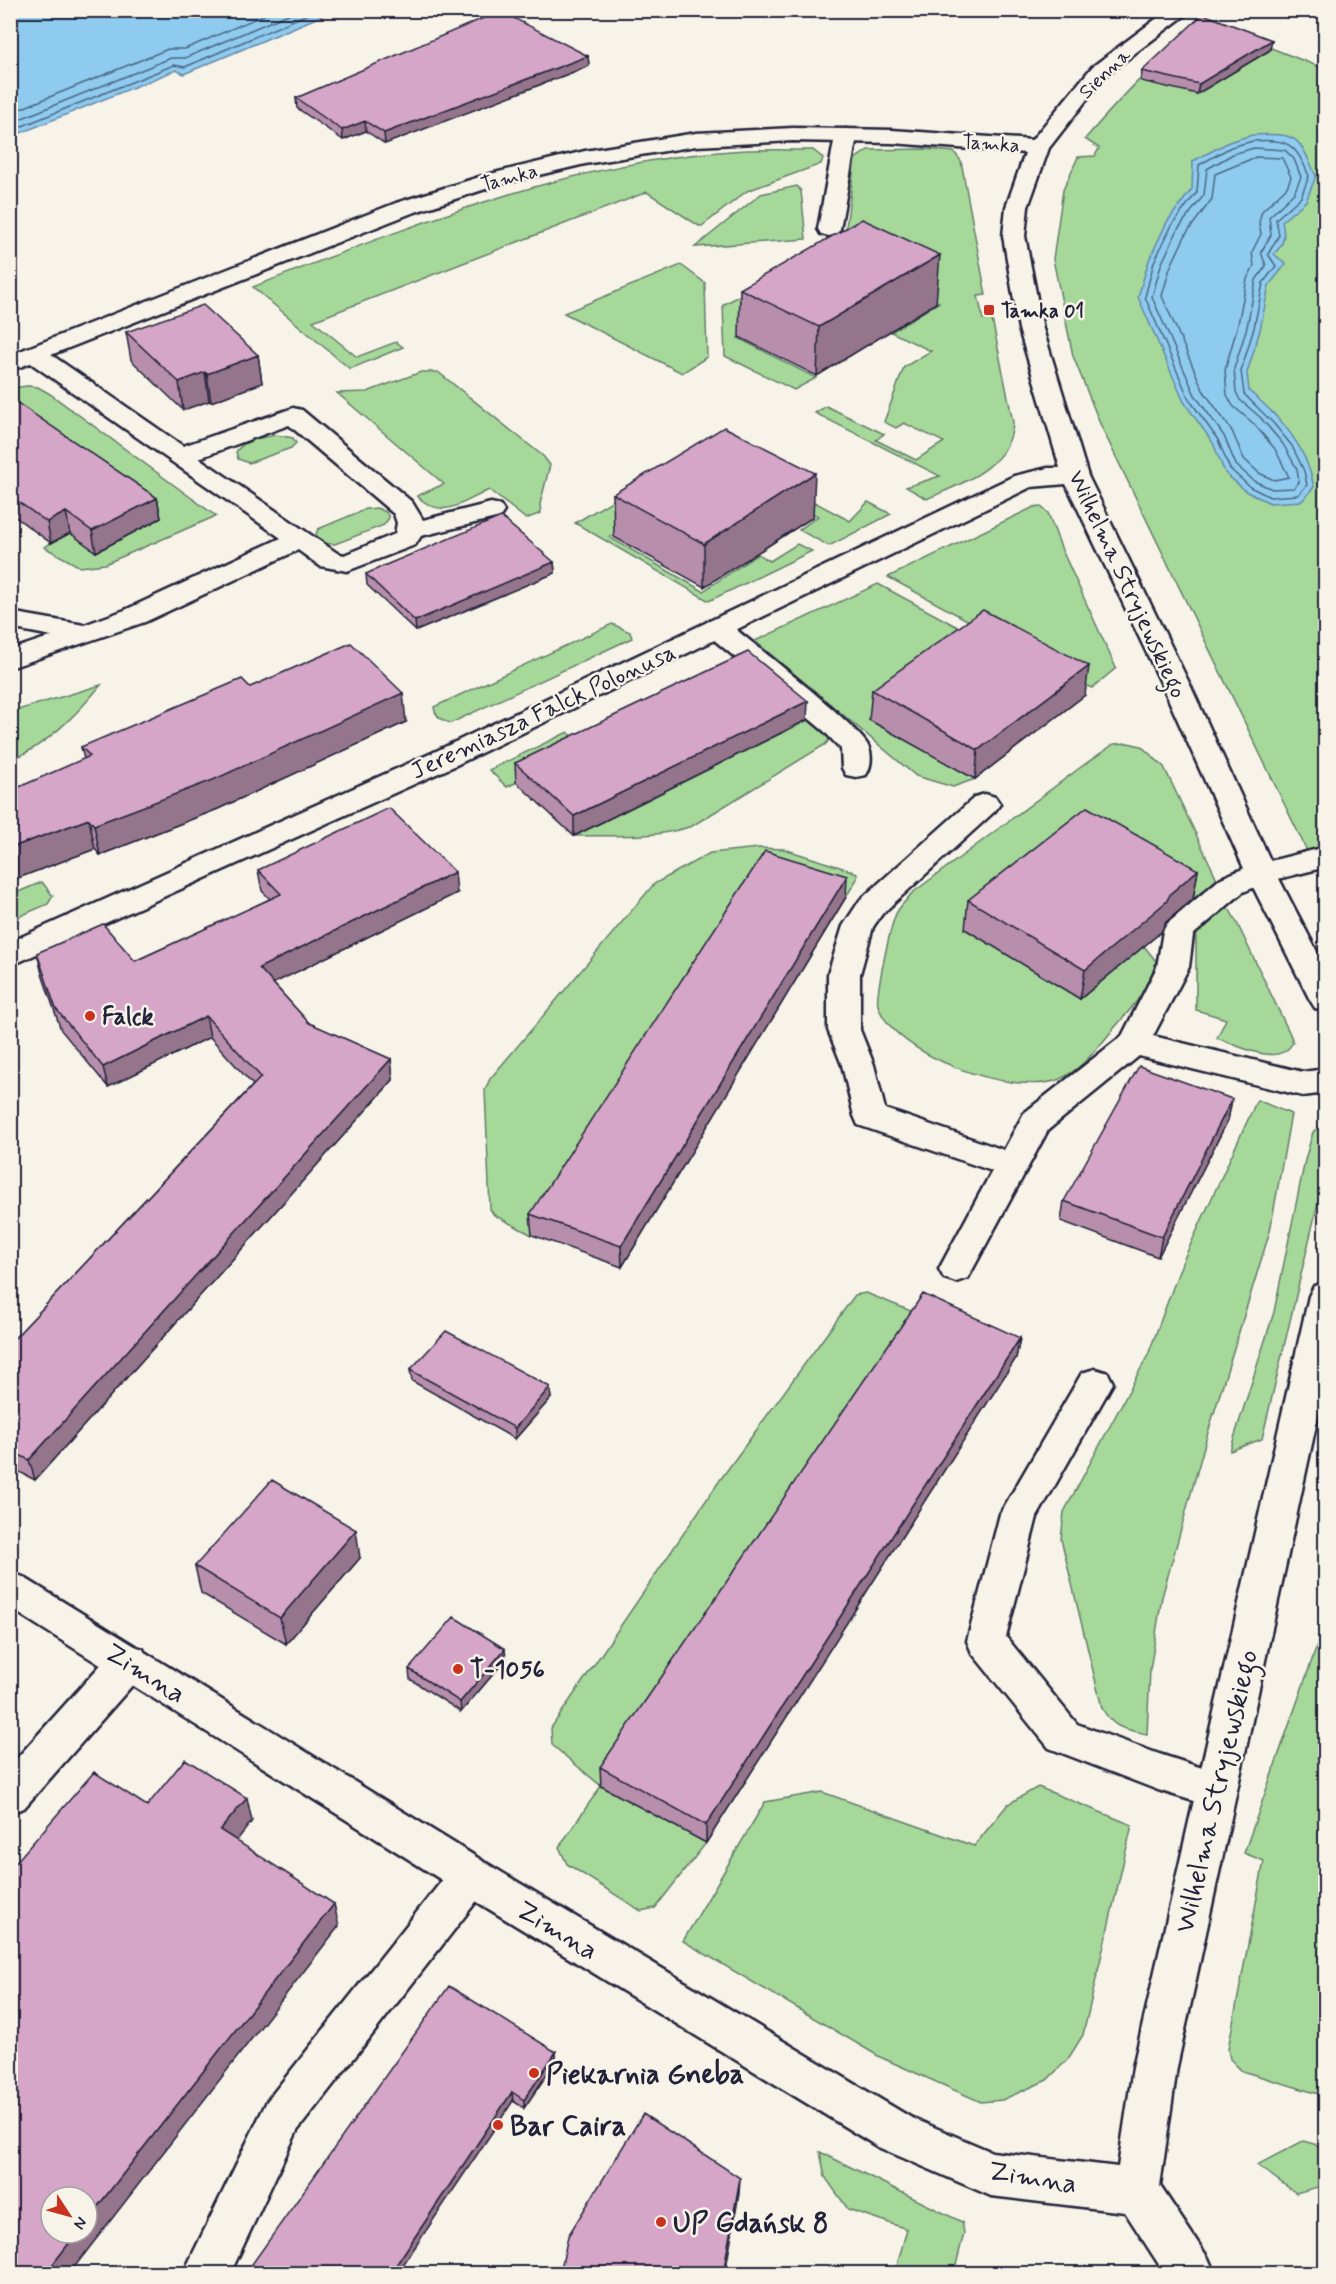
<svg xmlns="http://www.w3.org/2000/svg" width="1336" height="2284" viewBox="0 0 1336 2284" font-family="Mynerve,sans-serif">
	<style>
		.green { fill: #a6d89a; stroke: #647d6a; stroke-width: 1.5 }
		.water { fill: #8ecbef; stroke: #6387a7; stroke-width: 1.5 }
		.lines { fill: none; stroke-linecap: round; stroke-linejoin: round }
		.shore { stroke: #4d6683; stroke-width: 1.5 }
		.service-casing { stroke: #22223b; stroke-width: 5 }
		.minor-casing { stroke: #22223b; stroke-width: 5 }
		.service { fill: #f7f3e8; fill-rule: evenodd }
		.minor { fill: #f7f3e8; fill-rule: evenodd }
		.wall { fill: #b78fac; stroke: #22223b; stroke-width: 1.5 }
		.shaded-wall { fill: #95748c; stroke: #22223b; stroke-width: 1.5 }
		.building { fill: #d5a6c8; stroke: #22223b; stroke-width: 1.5 }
		.poi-dot { fill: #c8321e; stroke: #f7f3e8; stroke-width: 2 }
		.labels { text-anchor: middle; stroke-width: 5; stroke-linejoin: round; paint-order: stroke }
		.far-street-label { font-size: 20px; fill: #22223b; stroke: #f7f3e8 }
		.far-poi-label { font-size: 20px; font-weight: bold; fill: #22223b; stroke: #f7f3e8; text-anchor: start }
		.street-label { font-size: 24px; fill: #22223b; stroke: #f7f3e8 }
		.poi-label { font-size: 24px; font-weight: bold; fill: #22223b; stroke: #f7f3e8; text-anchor: start }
		.near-street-label { font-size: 28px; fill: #22223b; stroke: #f7f3e8 }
		.near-poi-label { font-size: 28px; font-weight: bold; fill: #22223b; stroke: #f7f3e8; text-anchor: start }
	</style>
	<rect width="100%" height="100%" fill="#f7f3e8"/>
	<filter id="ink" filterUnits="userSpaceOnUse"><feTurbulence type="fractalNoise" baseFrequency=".0167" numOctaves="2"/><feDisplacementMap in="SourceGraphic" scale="12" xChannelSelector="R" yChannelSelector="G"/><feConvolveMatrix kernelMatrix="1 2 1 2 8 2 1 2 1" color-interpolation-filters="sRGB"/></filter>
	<g filter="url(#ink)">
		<path class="green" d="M1207,23L1325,69V888L1101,426L1073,356L1053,259L1063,190L1078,157L1095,156L1099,148L1085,139C1119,100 1163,51 1207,23Z
			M926,149L954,152L961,161L986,295L978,296L983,319H992L1013,422C1011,467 962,483 927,499L906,487L940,476L815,413L826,406L884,434L876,440L916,460L944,442L904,423L896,428L884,422L904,367L931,351L891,332L939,302L861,266L738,338L816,378L794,390L725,356L723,305L845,235L855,159L868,150Z
			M813,150L823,158L821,164L747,191L702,226H699L647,192L313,321L357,357L396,342L403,347L350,369L253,287C408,227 563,163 731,151C758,149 786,150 813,150Z
			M797,186L801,191L806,239L695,247L761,194Z
			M681,265L705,283L707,357L682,373L564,313Z
			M421,372H438L543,456L550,465L540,504L541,513L526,519L489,490C461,503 443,521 417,496L444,484L337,393L367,392Z
			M28,386L38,387L50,394L216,516L105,564L80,567L44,547L70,533L11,416V388Z
			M730,430L741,463L850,521L868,502L891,514L829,546L799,530L818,516L722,466L609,537L703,591L758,554L770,561L797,544L812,551L709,601L575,523Z
			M276,435L293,438L296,443L291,448L249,463L238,459L236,452C244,439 262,438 276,435Z
			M1040,506L1048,513L1062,550L1116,668L1092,688L888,577L1034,507Z
			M377,508L386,512L389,518L384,525L335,544C326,544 320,543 316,534L318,529L366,509Z
			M878,584L980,639L870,720L975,779L953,787L916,776L755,641Z
			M612,624L630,632L632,638L451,723C442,721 435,716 434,707Z
			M101,685C76,715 47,745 11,760V712Z
			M810,719L831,737L826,744L692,826C655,839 613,835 574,836Z
			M568,732L586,749L507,787L489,770Z
			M1128,743L1141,746L1164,767L1218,881L1197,901L1082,836L965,929L1080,999L1144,946L1156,961C1150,989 1134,1005 1116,1026C1100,1045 1083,1069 1060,1079C1014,1098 892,1055 878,1005C875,997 891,922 897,912C900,906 907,900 911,894L1085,764L1114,744Z
			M759,848L784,849L852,871L857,874V879L846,897L532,1235L494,1215L490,1209L485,1090L490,1079L654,884L710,853Z
			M42,882L53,896L48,904L11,920V895Z
			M1224,907L1230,910L1237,923L1290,1034L1293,1042C1280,1069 1237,1045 1217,1038L1226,1019L1196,1010V922Z
			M1257,1100L1291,1114L1270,1231L1207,1436L1162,1597L1150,1670L1147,1734C1125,1729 1113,1729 1102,1708L1061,1539L1064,1512L1148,1355L1182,1263Z
			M1321,1125L1326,1130L1325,1163L1322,1186L1262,1439L1230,1451L1274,1312L1305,1160L1313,1132Z
			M866,1293L921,1315L601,1786L706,1843L655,1908L641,1911L567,1864L559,1847L601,1786L552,1745L551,1728L720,1480L855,1295Z
			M1325,1623L1326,2096H1325L1242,2071L1230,2059L1228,2049L1264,1861L1244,1853Z
			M1038,1787L1132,1825L1083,2035L1068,2059L1047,2080L1002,2100L981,2102L880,2057L683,1941L765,1802L822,1792L974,1846L1008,1804Z
			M1303,2141L1325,2147V2185L1296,2193L1257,2165Z
			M820,2152L962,2222L964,2233L954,2273H895L907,2229L848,2209L825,2177Z"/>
		<path class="water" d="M11,10H333V11L184,74L176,70L11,137Z
			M1252,135C1298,133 1298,135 1316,176L1306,201L1282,221C1285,236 1285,243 1274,254L1286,264L1269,285L1260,330L1247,373L1249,391C1281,418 1306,445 1314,487L1302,501L1270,503L1247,492L1225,473L1213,443L1184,402L1138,297L1149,260L1167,222L1192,189L1193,161L1229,142Z"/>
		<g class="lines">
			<path class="shore" d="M10,113L168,49H185L275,10
				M10,123L171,58H185L298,10
				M10,131L174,65L185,67L317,10
				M1253,141C1289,139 1295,143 1309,176L1301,197L1276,219L1279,235L1268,254L1276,266L1263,283L1254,328L1241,371L1244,394L1274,424L1292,446L1304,471L1307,485L1298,495L1270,497L1250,487L1230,469L1218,440L1189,399L1145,297L1154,262L1172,225L1197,192L1199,165L1231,147Z
				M1254,148L1285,150L1294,159L1301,177L1294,193L1269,217L1271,235L1261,252L1266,266L1256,280L1247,327L1234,369L1236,392L1240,400L1260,417L1283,444L1297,469L1299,482L1294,488L1272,489L1254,481L1236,465L1224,436L1195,395L1152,297L1161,265L1178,229L1204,195L1207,169L1233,154Z
				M1256,157L1282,158L1291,177L1287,187L1262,211L1259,222L1261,234L1252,252L1254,266L1247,279L1238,324L1225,370L1227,395L1233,406L1254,424L1275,449L1289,477L1274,480L1259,473L1244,459L1232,431L1203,390L1162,296L1170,268L1186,234L1212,199L1215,174Z"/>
			<g class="service-casing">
				<path id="service" d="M846,129L854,131L857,136L840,229L837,234L829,236L821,234L818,229L835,136L838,131Z
					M34,347L43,349L183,446L293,408L302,410L412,502L423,520L491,503L500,505L504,511L500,517L421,536L415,545L347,571L320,566L298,550L145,622L10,668V650L52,636L10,628V612L84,625L125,610L281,538L25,359L22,354L25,349ZM289,425L394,514L397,523L395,534L344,555L337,553L199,458Z
					M717,620L727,622C749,641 864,729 869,748C872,757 871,767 866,775L856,777L846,775L842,768L841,749L824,731L707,634L703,628L707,622Z
					M985,794L995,797L1000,804L995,811L882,914L873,927L860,974V1030L874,1065L885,1109L1004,1150L1024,1113L1122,1036L1157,967L1163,931L1167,924L1221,878L1250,866L1326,847V867L1270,881L1243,892L1193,935L1189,967L1153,1036L1303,1072L1326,1069V1093L1303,1096L1139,1056L1048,1130L968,1278L956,1282L944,1278L939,1269L992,1171L858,1125L854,1116L842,1065L828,1030V974L843,926L860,900L975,797Z
					M1095,1369L1108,1373L1113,1383L1037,1517L1006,1637L1077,1724L1159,1754L1230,1777L1236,1790L1230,1803L1216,1808L1158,1790L1049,1748L972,1653L967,1641L1000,1514L1082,1373Z
					M129,1644L143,1649L148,1661L143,1673L24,1808L10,1813V1766L115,1649Z
					M471,1857L486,1863L492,1876L486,1889L297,2131L230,2274H183L267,2101L456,1863Z"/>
			</g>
			<g class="minor-casing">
				<path id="minor" d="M1168,10H1192L1106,75L1049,148L1028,207L1025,236L1043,329L1088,476L1191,687L1276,873L1326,969V1011L1315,1008L1310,1000L1246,873L1163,687L1066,484L1031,487L452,767L10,966V942L432,753L1014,476L1048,468H1060L1019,329L1003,236L1006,207L1025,153L892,143L793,141L696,146L585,164L501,184L412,213L10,371V355L396,203L486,175L585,151L696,133L793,128L892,130L1032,140L1092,67Z
					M1326,1283V1379L1177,2067L1160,2186L1208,2258L1215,2274H1165L1125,2212L991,2196L878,2147L456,1889L10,1608V1572L23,1577L486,1863L910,2117L992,2152L1118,2167L1133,2067L1309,1296L1314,1286Z"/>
			</g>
			<use href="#service" class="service"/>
			<use href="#minor" class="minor"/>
		</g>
		<path class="wall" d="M1270,50L1197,94L1141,81L1142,71Z
			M588,56L589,66L385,144L366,131L343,140L297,108L296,98Z
			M740,289L936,303L817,376L739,337Z
			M126,332L258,355L262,383L211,402L209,401L183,410L131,360Z
			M10,398L157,498L161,518L96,552L70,533L51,543L10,513Z
			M613,494L813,517L704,587L614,537Z
			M554,562L555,573L416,631L367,585L366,574Z
			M250,687L406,722L218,809L100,855L95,849L10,881L84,759L81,747Z
			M872,690L1085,695L975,779L869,720Z
			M807,720L574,836L516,782L515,763Z
			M258,870L457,893L273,983L309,1023L391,1059L393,1080L35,1480L10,1467V1343L253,1085L210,1037L108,1087L61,1030L42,974L37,953L135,961L270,899L262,891Z
			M1198,870L1193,899L1166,922L1161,932L1080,999L965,929L968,900Z
			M846,897L622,1267L532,1235L530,1214Z
			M1232,1099L1228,1120L1158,1257L1061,1221L1064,1201Z
			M1020,1338L1016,1358L706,1843L601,1786L600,1767Z
			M410,1370L551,1398L515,1439L412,1381Z
			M360,1558L286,1644L201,1593L195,1566Z
			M506,1659L461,1712L410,1679L409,1669Z
			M556,2052V2061L524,2108L513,2101L245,2274Z"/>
		<path class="shaded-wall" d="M1272,40L1270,50L1197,94L1199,84Z
			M588,56L589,66L385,144L384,133Z
			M365,121L366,131L343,140L342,130Z
			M940,255L936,303L817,376L819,327Z
			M258,355L262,383L211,402L207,374Z
			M205,372L209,401L183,410L179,382Z
			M815,473L813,517L704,587V544Z
			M157,498L161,518L96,552L92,531Z
			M66,512L70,533L51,543L47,522Z
			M554,562L555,573L416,631L415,621Z
			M1089,666L1085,695L975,779L978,750Z
			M403,693L406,722L218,809L100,855L94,825Z
			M808,701L807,720L574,836V816Z
			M89,819L95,849L10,881V848Z
			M1198,870L1193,899L1166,922L1161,932L1080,999L1085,970L1171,893Z
			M455,872L457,893L262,989L259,968Z
			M847,876L846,897L622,1267L621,1246Z
			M206,1016L210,1037L108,1087L103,1067Z
			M391,1059L393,1080L35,1480L29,1460Z
			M1232,1099L1228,1120L1158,1257L1162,1237Z
			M1020,1338L1016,1358L706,1843V1825Z
			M550,1387L551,1398L515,1439V1428Z
			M356,1530L360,1558L286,1644L280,1618Z
			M505,1649L506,1659L461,1712L460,1702Z
			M247,1798L252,1821L226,1854L220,1830Z
			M334,1904L339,1926L69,2274H45L77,2233H87V2220Z
			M556,2052V2061L524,2108V2100Z
			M512,2092L513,2101L397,2274H390Z
			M740,2178L739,2194L725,2274H723Z"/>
		<path class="building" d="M500,11L588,56L384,133L365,121L342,130L296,98Z
			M1203,14L1272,40L1199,84L1142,71Z
			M862,219L940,255L819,327L740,289Z
			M203,305L258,355L207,374L205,372L179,382L126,332Z
			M10,398L157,498L92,531L66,512L47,522L10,496Z
			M724,427L815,473L704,544L613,494Z
			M501,517L554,562L415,621L366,574L388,564Z
			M983,610L1089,666L978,750L872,690Z
			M351,643L403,693L213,780L94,825L89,819L10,848V791L90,756L81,747L242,679L250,687Z
			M748,652L808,701L574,816L515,763Z
			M1087,807L1198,870L1171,893L1166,902L1085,970L968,900Z
			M389,808L455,872L259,968L309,1023L391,1059L29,1460L10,1450V1343L261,1077L206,1016L103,1067L56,1009L37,953L103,924L135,961L281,894L258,870Z
			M765,851L847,876L621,1246L530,1214Z
			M1139,1066L1232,1099L1162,1237L1064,1201Z
			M923,1294L1020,1338L706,1825L600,1767Z
			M446,1331L550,1387L515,1428L410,1370Z
			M272,1480L356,1530L280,1618L195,1566Z
			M454,1617L505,1649L460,1702L409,1669Z
			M185,1759L247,1798L220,1830L334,1904L87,2220V2197H51V2233H77L45,2274H10V1869L94,1772L147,1806Z
			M449,1986L556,2052L524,2100L512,2092L390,2274H245Z
			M643,2114L740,2178L723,2274H560L568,2236Z"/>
	</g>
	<g class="poi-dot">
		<rect x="983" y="304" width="12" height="12" rx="3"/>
		<circle cx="90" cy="1016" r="6"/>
		<circle cx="458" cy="1669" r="6"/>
		<circle cx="534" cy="2073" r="6"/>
		<circle cx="498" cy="2125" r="6"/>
		<circle cx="661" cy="2222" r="6"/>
	</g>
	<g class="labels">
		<g class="far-street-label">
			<text transform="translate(1104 73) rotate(-44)" y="7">Sienna</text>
			<text transform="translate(991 143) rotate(4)" y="7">Tamka</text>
			<text transform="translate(509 177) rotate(-15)" y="7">Tamka</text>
		</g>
		<g class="far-poi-label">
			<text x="1001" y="317">Tamka 01</text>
		</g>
		<g class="street-label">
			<text transform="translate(1128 584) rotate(65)" y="8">Wilhelma Stryjewskiego</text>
			<text transform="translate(543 711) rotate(-25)" y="8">Jeremiasza Falck Polonusa</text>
		</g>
		<g class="poi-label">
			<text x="102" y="1024">Falck</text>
			<text x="470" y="1677">T-1056</text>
		</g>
		<g class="near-street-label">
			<text transform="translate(146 1672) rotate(32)" y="10">Zimna</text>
			<text transform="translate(1215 1791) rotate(-77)" y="10">Wilhelma Stryjewskiego</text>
			<text transform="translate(558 1929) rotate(31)" y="10">Zimna</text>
			<text transform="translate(1033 2176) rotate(9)" y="10">Zimna</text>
		</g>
		<g class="near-poi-label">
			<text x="546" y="2083">Piekarnia Gneba</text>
			<text x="510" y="2135">Bar Caira</text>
			<text x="673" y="2232">UP Gdańsk 8</text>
		</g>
	</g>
	<rect width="1336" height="2284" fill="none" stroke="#f7f3e8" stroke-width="36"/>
	<rect x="18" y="18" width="1300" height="2248" fill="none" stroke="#22223b" stroke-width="2" filter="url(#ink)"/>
	<g transform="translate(69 2215) rotate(126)"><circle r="28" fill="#f7f3e8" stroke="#a29fa3" stroke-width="1.5"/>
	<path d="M0-4.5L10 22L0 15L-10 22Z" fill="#c8321e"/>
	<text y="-9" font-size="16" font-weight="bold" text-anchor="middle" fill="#22223b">N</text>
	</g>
</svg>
